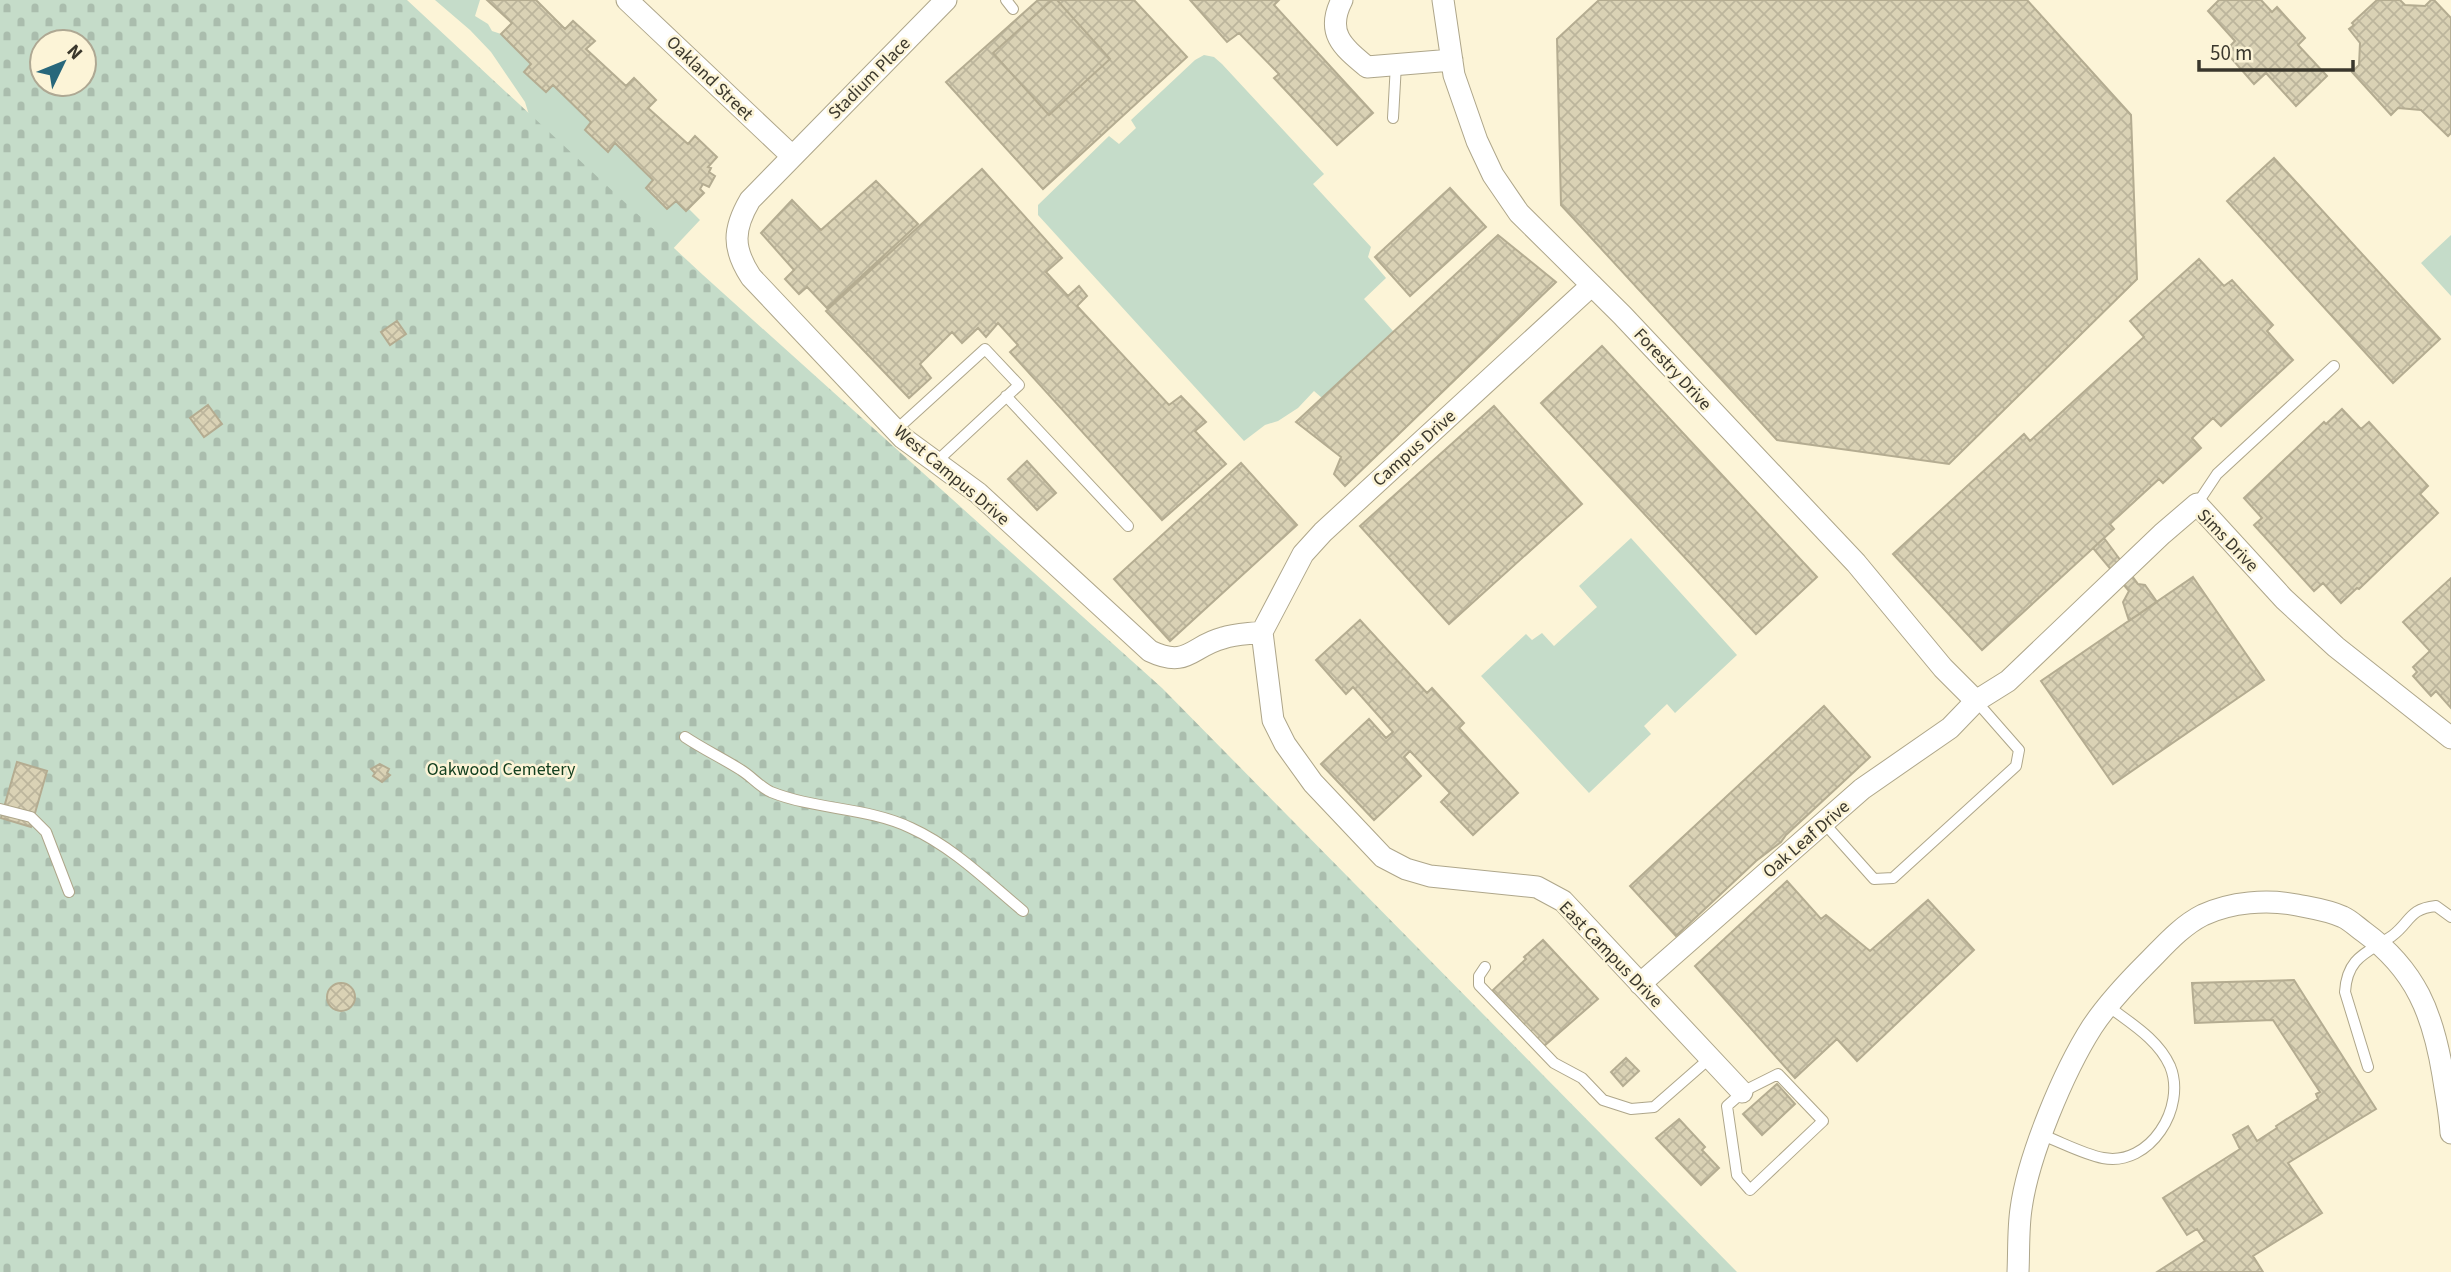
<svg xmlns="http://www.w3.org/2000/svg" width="2451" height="1272" viewBox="0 0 2451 1272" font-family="'Source Sans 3',sans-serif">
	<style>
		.grass { fill: #c5dcc9 }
		.cemetery { fill: url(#cemetery-stones); fill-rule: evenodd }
		.building { fill: url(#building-cross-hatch); stroke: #b4ac91; stroke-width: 2 }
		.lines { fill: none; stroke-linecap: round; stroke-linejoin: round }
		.service-casing { stroke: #aea68a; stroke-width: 12 }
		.minor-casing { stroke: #aea68a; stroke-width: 23 }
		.service { stroke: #fff; stroke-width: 10 }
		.minor { stroke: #fff; stroke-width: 21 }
		.labels { text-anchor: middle; stroke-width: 5; stroke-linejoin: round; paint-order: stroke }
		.street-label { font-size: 18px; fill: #3a372c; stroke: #fcf4d7 }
		.park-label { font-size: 18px; fill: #144020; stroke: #fcf4d7 }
	</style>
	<defs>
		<pattern id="cemetery-stones" width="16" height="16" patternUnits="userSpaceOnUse" patternTransform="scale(1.75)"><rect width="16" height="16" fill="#c5dcc9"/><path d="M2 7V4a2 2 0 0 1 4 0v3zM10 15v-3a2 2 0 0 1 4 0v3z" fill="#aabdad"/></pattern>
		<pattern id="building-cross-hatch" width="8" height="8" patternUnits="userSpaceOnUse" patternTransform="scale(1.75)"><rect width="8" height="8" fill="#dad2b5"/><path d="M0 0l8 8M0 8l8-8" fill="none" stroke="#bcb59c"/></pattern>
	</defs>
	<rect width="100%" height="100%" fill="#fcf4d7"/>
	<path class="grass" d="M435,0H480L475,16L488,24L492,31L501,34L531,64L525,72L545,92L553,85L591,122L585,130L607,151L615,143L653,180L646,188L667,209L676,201L686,210L688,208L700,220L669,253L534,131L525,102L491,52L470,30Z
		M1204,55L1214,57L1222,64L1324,174L1313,184L1371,247L1368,257L1386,278L1364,299L1393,331L1322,398L1314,391L1298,408L1278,421L1265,425L1244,441L1038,215V205L1109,136L1119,144L1136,128L1131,120L1195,60Z
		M2451,235V296L2421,263Z
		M1631,538L1737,655L1675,713L1667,704L1644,726L1651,734L1589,793L1481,676L1526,634L1532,640L1542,633L1554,646L1597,607L1579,586Z"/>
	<path class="cemetery" d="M0,0H407L703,275L1162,688L1737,1272H0ZM42,42H84V84H42Z"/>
	<path class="building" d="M487,0H536L565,29L573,21L595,41L586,49L626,86L634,78L656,100L648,108L688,144L695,136L717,157L708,167L711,168L709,172L715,176L709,187L703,184L700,189L704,193L686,211L676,201L667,209L646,188L653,180L615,143L608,152L585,130L591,122L553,85L546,92L524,72L531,64L501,34L512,23Z
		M1038,0H1134L1187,57L1043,189L946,82Z
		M1052,0H1057L1110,59L1049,115L993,53Z
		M1190,0H1279L1274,5L1373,113L1337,145L1274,78L1279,74L1239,33L1227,42Z
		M1599,0H2027L2131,115L2137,279L1949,464L1777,440L1561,205L1557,39Z
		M2219,0H2261L2272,12L2277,7L2305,38L2298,45L2327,76L2296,106L2266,73L2254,84L2225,51L2235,41L2208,11Z
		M2377,0H2400L2405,5L2425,6L2431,0H2434L2451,18V133L2448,136L2421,110L2398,108L2391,115L2352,72L2359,65L2360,43L2349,29L2354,25L2352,23Z
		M2274,158L2440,339L2393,383L2227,201Z
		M982,169L1062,258L1046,272L1068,296L1079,286L1087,296L1077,306L1169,405L1181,396L1206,422L1195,431L1226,464L1162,520L1010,352L1018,345L998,323L986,337L978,328L962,343L952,332L920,364L931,378L909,398L826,311Z
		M876,181L918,224L827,308L807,287L799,294L785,279L794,270L761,233L792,200L821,230Z
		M1450,188L1486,227L1410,296L1375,257Z
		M1498,235L1556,282L1345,486L1334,474L1341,457L1296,422Z
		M2199,259L2224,286L2232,280L2273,325L2267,331L2293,360L2221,426L2213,418L2192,438L2201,448L2163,483L2159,479L2110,524L2114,529L1982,650L1893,554L2024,434L2030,441L2144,337L2130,321Z
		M397,321L406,334L390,345L381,332Z
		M1602,346L1817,577L1756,634L1541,403Z
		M208,405L222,424L204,437L190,418Z
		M1494,406L1582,504L1449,624L1360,526Z
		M2342,409L2361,429L2369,422L2416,473L2428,486L2420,494L2438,513L2359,589L2357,588L2341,603L2323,583L2314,591L2254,525L2262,518L2244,498L2324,422L2326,424Z
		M1027,461L1056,493L1037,510L1008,479Z
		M1241,463L1297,525L1170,641L1114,579Z
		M2104,538L2138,584L2145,585L2157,602L2129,621L2123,602L2129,591L2093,548Z
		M2193,577L2264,680L2113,784L2041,681Z
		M2451,578V708L2436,691L2431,696L2413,676L2417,672L2413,667L2430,651L2403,622Z
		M1360,620L1427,693L1432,688L1464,723L1459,728L1518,793L1473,835L1441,802L1450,793L1410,751L1404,757L1421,776L1374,820L1321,764L1369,719L1386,738L1393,732L1353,687L1346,694L1316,660Z
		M1824,706L1870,757L1786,835L1781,842L1756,861L1676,936L1630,886Z
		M17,762L47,771L31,827L1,818Z
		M380,764L389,769L387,773L390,775L382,782L373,776L375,773L371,769Z
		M1787,881L1821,919L1826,915L1870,951L1928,900L1974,950L1857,1061L1837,1039L1795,1078L1695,966Z
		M1543,940L1598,999L1544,1046L1492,991L1526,959L1524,957Z
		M2294,980L2376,1109L2288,1163L2322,1213L2253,1256L2263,1272H2157L2205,1241L2197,1229L2187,1235L2163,1198L2240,1149L2233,1135L2248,1126L2257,1141L2277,1128L2276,1126L2318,1099L2316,1094L2320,1092L2273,1020L2195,1023L2192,983Z
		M327 997a14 14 0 1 1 28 0a14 14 0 1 1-28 0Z
		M1626,1058L1639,1071L1623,1086L1611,1072Z
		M1777,1084L1795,1104L1762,1135L1743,1114Z
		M1679,1119L1705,1147L1702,1150L1719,1168L1701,1185L1656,1138Z"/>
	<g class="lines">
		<g class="service-casing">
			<path id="service" d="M1006,0L1013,9
				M1393,118L1396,64
				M1006,396L1128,526
				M896,430L985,349L1019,385L936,462
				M2197,504L2217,474L2334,366
				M685,737C703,749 722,758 741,770C751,776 760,787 771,792C816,810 867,807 911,828C953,847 988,882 1023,911
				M0,809L31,817L46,832L69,892
				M1824,823L1874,879L1893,878L2016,766L2019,750L1976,701
				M1485,967L1479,976V985L1554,1063L1582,1078L1603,1100L1631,1109L1654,1107L1710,1058
				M2368,1067L2345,992C2347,957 2367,953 2392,936C2411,922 2408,909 2436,906L2451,917
				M1778,1074L1823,1121L1750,1190L1737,1175L1727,1106L1744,1091Z
				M2042,1135C2061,1142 2083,1154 2103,1158C2150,1167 2187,1107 2170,1066C2158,1039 2130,1023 2108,1006"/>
		</g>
		<g class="minor-casing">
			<path id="minor" d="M627,0L792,156
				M946,0L750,200C733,229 732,248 751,277L903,438L978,493L1150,651C1188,669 1191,646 1223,638C1235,634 1249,634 1262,632
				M1342,0C1325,33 1343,47 1367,67L1452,60
				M1443,0L1454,75L1477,141L1493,175L1519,213L1622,315L1856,563L1943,668L1976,701
				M1262,632L1273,720L1285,744L1313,783L1383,857L1406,869L1430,876L1537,887L1563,901L1742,1092
				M1262,632L1303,554L1323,532L1592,285
				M1640,984L1862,789L1950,728L1976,701L2008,681L2162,534L2197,504L2284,599L2336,647L2451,738
				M2018,1272C2019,1251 2018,1229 2021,1209C2028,1156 2064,1071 2092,1027C2108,1003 2127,983 2147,963C2164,946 2181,926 2203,915C2231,902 2267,899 2297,905C2312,908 2328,910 2343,917C2350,920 2357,927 2364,932C2416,970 2433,1014 2443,1075C2446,1095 2450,1114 2451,1133"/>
		</g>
		<use href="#service" class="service"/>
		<use href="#minor" class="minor"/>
	</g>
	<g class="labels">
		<g class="street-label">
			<text transform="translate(710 78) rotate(44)" y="6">Oakland Street</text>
			<text transform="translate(869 78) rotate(-45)" y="6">Stadium Place</text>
			<text transform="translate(1673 369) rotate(47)" y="6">Forestry Drive</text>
			<text transform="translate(1414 448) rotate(-42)" y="6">Campus Drive</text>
			<text transform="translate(952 475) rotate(40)" y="6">West Campus Drive</text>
			<text transform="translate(2228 540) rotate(46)" y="6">Sims Drive</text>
			<text transform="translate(1806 839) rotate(-41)" y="6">Oak Leaf Drive</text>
			<text transform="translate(1611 954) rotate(46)" y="6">East Campus Drive</text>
		</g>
		<g class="park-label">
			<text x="501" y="775">Oakwood Cemetery</text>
		</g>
	</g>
	<g transform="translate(63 63) rotate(47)"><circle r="33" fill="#fcf4d7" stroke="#aea893" stroke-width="2"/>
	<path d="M0-5L12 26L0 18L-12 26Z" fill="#27677b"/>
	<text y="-10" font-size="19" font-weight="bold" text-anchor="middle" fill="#3a372c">N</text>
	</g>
	<path d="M2199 60v10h154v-10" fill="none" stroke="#3a372c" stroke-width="3.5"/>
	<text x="2210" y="60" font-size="21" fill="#3a372c" stroke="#fcf4d7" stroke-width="5" paint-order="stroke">50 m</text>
</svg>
